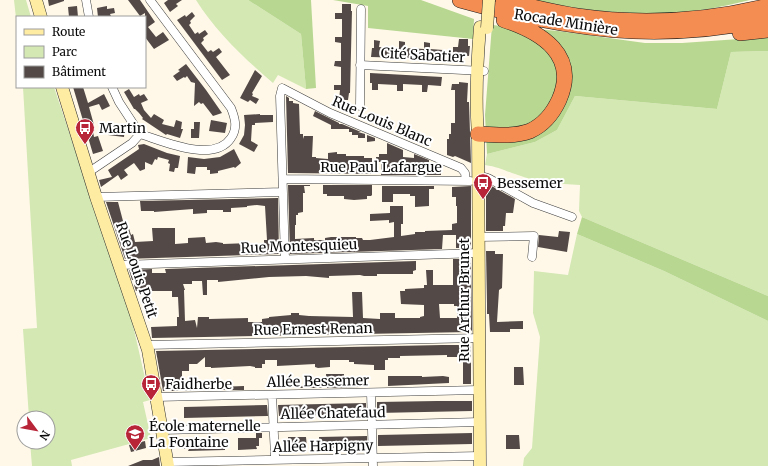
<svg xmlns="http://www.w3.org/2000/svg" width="768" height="466" viewBox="0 0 768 466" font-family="Merriweather,serif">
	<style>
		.green { fill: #d3e8b3 }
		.forest { fill: #b8d892 }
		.building { fill: #534a47; fill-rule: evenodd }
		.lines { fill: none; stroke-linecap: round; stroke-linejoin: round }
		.street-casing { stroke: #3d3d3d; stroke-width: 9 }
		.secondary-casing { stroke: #2c2c2c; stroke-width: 13 }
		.highway-casing { stroke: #1b1b1b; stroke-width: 16 }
		.street { stroke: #fff; stroke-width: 8 }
		.secondary { stroke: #ffeca3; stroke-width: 12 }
		.highway { stroke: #f48d51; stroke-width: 15 }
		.secondary-bridge-casing { stroke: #2c2c2c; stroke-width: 13; stroke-linecap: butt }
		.secondary-bridge { stroke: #ffeca3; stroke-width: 12 }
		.labels { text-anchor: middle; stroke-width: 4; stroke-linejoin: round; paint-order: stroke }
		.street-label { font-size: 14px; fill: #0a0a0a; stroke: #fff }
		.poi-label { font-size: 14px; fill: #0a0a0a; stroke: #fff; text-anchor: start }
	</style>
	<rect width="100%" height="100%" fill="#fff8e8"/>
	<path class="green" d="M14,0H26L31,17H17V27Z
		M196,0H248L301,34L306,89L278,75L273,83C245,59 216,32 196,0Z
		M768,51V296L582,217L579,211L580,185C559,184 537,182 518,175C505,171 499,167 485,165L487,154L535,142L557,130L575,96L717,109L731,52Z
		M23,87H54L132,321L150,400L143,402L151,438L71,460L72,466H32L30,442H48V418H29L23,329L37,328Z
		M577,234L664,271L768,321V466H523L524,458L532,448L540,337L533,313L534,271L568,275Z"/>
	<path class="forest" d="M248,0H311L316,88L306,89L301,34Z
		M333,0H421L474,19L473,39L368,28V6Z
		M532,0H750C725,6 698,12 672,13C625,15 578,10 532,0Z
		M492,25L558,31L645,43H682L768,37V51L731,52L717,109L575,96L557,130L535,142L487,154L485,115Z
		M582,217L768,296V321L664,271L577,234Z"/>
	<path class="building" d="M48,0H64V1L49,6Z
		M128,0H140L155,22L148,27L156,37L163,32L169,40L154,49L145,37V13L140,16Z
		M168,0H182L176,4L178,6L170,12L164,3Z
		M342,4H351V11H352L350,93H349L348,100H339L340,90H334V85H341V67L334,66L335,61H341V43L335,42V37H342V19H335V13H342Z
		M77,6L78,17H69L68,7Z
		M107,6V9L114,8L115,13L110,14L111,16L98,17L97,8Z
		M192,12L195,16L190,21L191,23L189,25L195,34L198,32L199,34L205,30L208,34L203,38L204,40L201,43L208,52L211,50L213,52L219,48L222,52L216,57L230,75L222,80L177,20L185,15L186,17Z
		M459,39H468V46H470L469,56L460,55V53H453V47H458Z
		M374,40L380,41L379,47L389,48H399V41L405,42V48L424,49V42L430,43V49L443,50V59L371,57L372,48H374Z
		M186,64L206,90L222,113L213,116L203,103L201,104L199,102L194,106L195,83L191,82L187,76L185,78L184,77L177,81L173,76L180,71L178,70Z
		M255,70L262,76L252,93L253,94L252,96L259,99L256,104L250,100L248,102L240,98Z
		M370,73L442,77L441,86L428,85L427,92H422V85L403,84V91H397V85L378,84V90H372V83H370Z
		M459,82L468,83L467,102H469L471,163L455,156L453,157L447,155V139H449V134H451V123H455V90H451L452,84H459Z
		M73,87H83L88,103L104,94L110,106L102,110L99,104L89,107L94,125L92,126L94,137L98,136L103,151L93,154Z
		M129,89L134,97L139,94L140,96L144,94L148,100L141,103L144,110L151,118L154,114L164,120L162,124L174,127L176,120L182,122L181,129H183L180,138L167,134L166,135L142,119L143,118L139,113L135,109H134L124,92Z
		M286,96L289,98V101H293V103L299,104L300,134H303V139L304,136H313L312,157H316V158L328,159V153L337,152V154H346V156H364V158H372V174L288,173Z
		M315,111L339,123V124H342L361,132H358L365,134V138H358V135H352V132H349V129H331V125L313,116Z
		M260,114V115H273V122L255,123V125H252L251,141L258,145L254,152L239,144L244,135L245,125L244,115Z
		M211,120L227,123L225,133L209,131Z
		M194,122H200L199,138H191V129H194Z
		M116,125L125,126L124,137L108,135V127H116Z
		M367,135L375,138V141L367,142Z
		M387,143L403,150V157L414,158V154L429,160V169H441V175H381V162H376V157H379V154H387Z
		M144,144L167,153L180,156L178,168H175L174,172L169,171L170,164L168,163L169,160L158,157L157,160L155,159L152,165L145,162V169L140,171L134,163L124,170L128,175L121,180L118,175L101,187L99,180L112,177L108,170L139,149L138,145Z
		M234,149L241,163L235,168L234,167L218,171V173L210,174V170H207V167H196L195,174L187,173L188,157L204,159L220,157Z
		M488,184L515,199L513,213H506L505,226H503V231H486V188Z
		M288,185H310V186H304L305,193H303V212L298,213V215H296V225H295V239L314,238V240H325V238L331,237H356V238H362L363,240H370L394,237V222L389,223V220L370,221V214L390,213V206H403V224H401V236L415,234V232H425V231L452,230V224L457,223V206H456V197H452V187L471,186V248H456V235H443L442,249L290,254Z
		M323,185H372V195L371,196H367V199L354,200L344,199V196H327V194H323Z
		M382,186H434V189H429V206L415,207V196H410V194H393V202H382Z
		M278,198L279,254L125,259L106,202H118L123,221L127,222L131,235L133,234L135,242L153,241L152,228H175V244L188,243V238L205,237L206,243L216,242L223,243V244L250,243V248H264V240H267L265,206L257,205L247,206V207L231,208V212H223V210H207V213L193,214V209L154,212V211H141L140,201Z
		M559,231L570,232L567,252L538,247L539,235L558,237Z
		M486,251H495V254H503L502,288L499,290L497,322L523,321V329H510V332H490L489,314H487V303Z
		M453,259H471L472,330L470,332L152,338L151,327L177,326V317H179L178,297H172V291H136L134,285L139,280H132L129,270L152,269V273H166L165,269L416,261V270L413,271V274H377V276H364L360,275L329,276V278L306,276L269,277L218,282V280H207V295H203L202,281H192V284H183L185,290H184L185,321L195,320L197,328L198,317H209V319L248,318V322H262V319L269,318V317L291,315V313H299V315L309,316L353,317L352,292H362L363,318L380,319V313H395V318H420V317L424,316V305L401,304L400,291H405V289L424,288V285H427L426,270H433V285H453ZM439,304H454V306H457V318H440Z
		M442,345H471V384H463V357H447V355L400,356V358H388V360H385V370H374V365L354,364V362H349V360H330V367L318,368L315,367V364L277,366V360H265V364H262V368H255V367L250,366L211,368V367H205V357L197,364H189V371H182V391H163L156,351Z
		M514,367H523L524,385H514Z
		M326,374H344V381H349V384H360V387L327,388Z
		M388,376H422V377L443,376L449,377V383L388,386Z
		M199,382H205V390L182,391V389H199Z
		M323,385V388H300V386Z
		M244,386V390H217V387Z
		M437,401H472V411L377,413V402Z
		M366,403V414L279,416L278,405Z
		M267,405L268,416L184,418V407Z
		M256,433H262V438H259V446H256L257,449L238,450V438H256Z
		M472,433V444L378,446V435Z
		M506,435H519L520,449H506Z
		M367,436V447L319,448V437Z
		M288,437H306L307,448H288Z
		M225,439V450L188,451L189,449H184V440Z
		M145,441L146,448L131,452L129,445Z
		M159,457L160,466H128L143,460H152Z"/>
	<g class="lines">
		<g class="street-casing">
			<path id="street" d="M86,0L89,17
				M360,65L484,71
				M112,87L119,102L140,134
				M360,106L361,9
				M89,172L132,143L140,134C163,141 214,164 231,138C238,128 235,118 231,108L150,0
				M478,175L488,178L533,203L572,217
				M283,179L470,181
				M96,197L283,192
				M478,237L534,236L532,257
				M285,259L280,96L282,88L330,113L461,168L465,173L466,181
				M120,265L479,253
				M146,345L480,338
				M371,393L373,466
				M272,395L275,456
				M156,397L479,390
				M162,430L480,422
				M167,462L480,456"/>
		</g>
		<g class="secondary-casing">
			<path id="secondary" d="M36,0L41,17
				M480,27C477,63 475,98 478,134L480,466
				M62,87L96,197L148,350L168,466"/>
		</g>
		<g class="highway-casing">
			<path id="highway" d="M460,0C567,30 658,43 768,19
				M503,0C528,6 552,12 577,16C640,25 707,21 768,6
				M740,33L768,30
				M478,134C495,135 514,137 530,131C543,125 553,113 559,100C579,55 541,32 504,20"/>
		</g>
		<use href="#street" class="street"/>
		<use href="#secondary" class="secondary"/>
		<use href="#highway" class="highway"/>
		<g class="secondary-bridge-casing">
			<path id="secondary-bridge" d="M487,28L489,0"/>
		</g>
		<use href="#secondary-bridge" class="secondary-bridge"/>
	</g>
	<defs>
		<g id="bus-pin" transform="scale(1)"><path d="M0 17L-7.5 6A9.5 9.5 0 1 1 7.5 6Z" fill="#b82438" stroke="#fff"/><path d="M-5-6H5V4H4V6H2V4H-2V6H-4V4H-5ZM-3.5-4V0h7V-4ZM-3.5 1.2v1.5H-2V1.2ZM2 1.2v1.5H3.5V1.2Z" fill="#fff"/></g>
		<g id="school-pin" transform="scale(1)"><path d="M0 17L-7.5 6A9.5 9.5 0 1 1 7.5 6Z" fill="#b82438" stroke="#fff"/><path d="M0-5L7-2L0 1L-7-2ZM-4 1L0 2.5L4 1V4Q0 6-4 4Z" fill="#fff"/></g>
	</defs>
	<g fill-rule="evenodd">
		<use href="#bus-pin" x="85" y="128"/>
		<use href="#bus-pin" x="483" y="183"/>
		<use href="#bus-pin" x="151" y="384"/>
		<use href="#school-pin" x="135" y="434"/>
	</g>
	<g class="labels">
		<g class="street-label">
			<text transform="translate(566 22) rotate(9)" y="5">Rocade Minière</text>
			<text transform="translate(423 55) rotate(3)" y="5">Cité Sabatier</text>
			<text transform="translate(382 121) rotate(23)" y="5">Rue Louis Blanc</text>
			<text x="381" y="172">Rue Paul Lafargue</text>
			<text transform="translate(299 246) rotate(-2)" y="5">Rue Montesquieu</text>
			<text transform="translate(137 270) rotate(71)" y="5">Rue Louis Petit</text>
			<text transform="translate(464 300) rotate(-90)" y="5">Rue Arthur Brunet</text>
			<text transform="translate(313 329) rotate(-1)" y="5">Rue Ernest Renan</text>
			<text transform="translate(318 381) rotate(-1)" y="5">Allée Bessemer</text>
			<text transform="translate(333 413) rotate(-1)" y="5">Allée Chatefaud</text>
			<text transform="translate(323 446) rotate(-1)" y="5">Allée Harpigny</text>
		</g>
		<g class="poi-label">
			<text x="99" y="133">Martin</text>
			<text x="497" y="188">Bessemer</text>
			<text x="165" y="389">Faidherbe</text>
			<text x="149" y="431">École maternelle<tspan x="149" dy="16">La Fontaine</tspan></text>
		</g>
	</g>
	<rect x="16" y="16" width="130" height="72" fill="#ffffff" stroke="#9d9d9d"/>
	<rect x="24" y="29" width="20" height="6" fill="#ffeca3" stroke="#9d9d9d"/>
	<text x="52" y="36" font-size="12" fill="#0a0a0a">Route</text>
	<rect x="24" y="46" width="20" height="12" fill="#d3e8b3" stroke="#9d9d9d"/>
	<text x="52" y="56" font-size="12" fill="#0a0a0a">Parc</text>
	<rect x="24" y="66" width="20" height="12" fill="#534a47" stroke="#9d9d9d"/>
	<text x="52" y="76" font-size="12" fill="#0a0a0a">Bâtiment</text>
	<g transform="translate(36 430) rotate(122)"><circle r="19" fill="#ffffff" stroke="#9d9d9d"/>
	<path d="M0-3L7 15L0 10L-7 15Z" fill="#b82438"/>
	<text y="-6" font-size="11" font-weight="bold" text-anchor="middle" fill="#0a0a0a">N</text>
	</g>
</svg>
